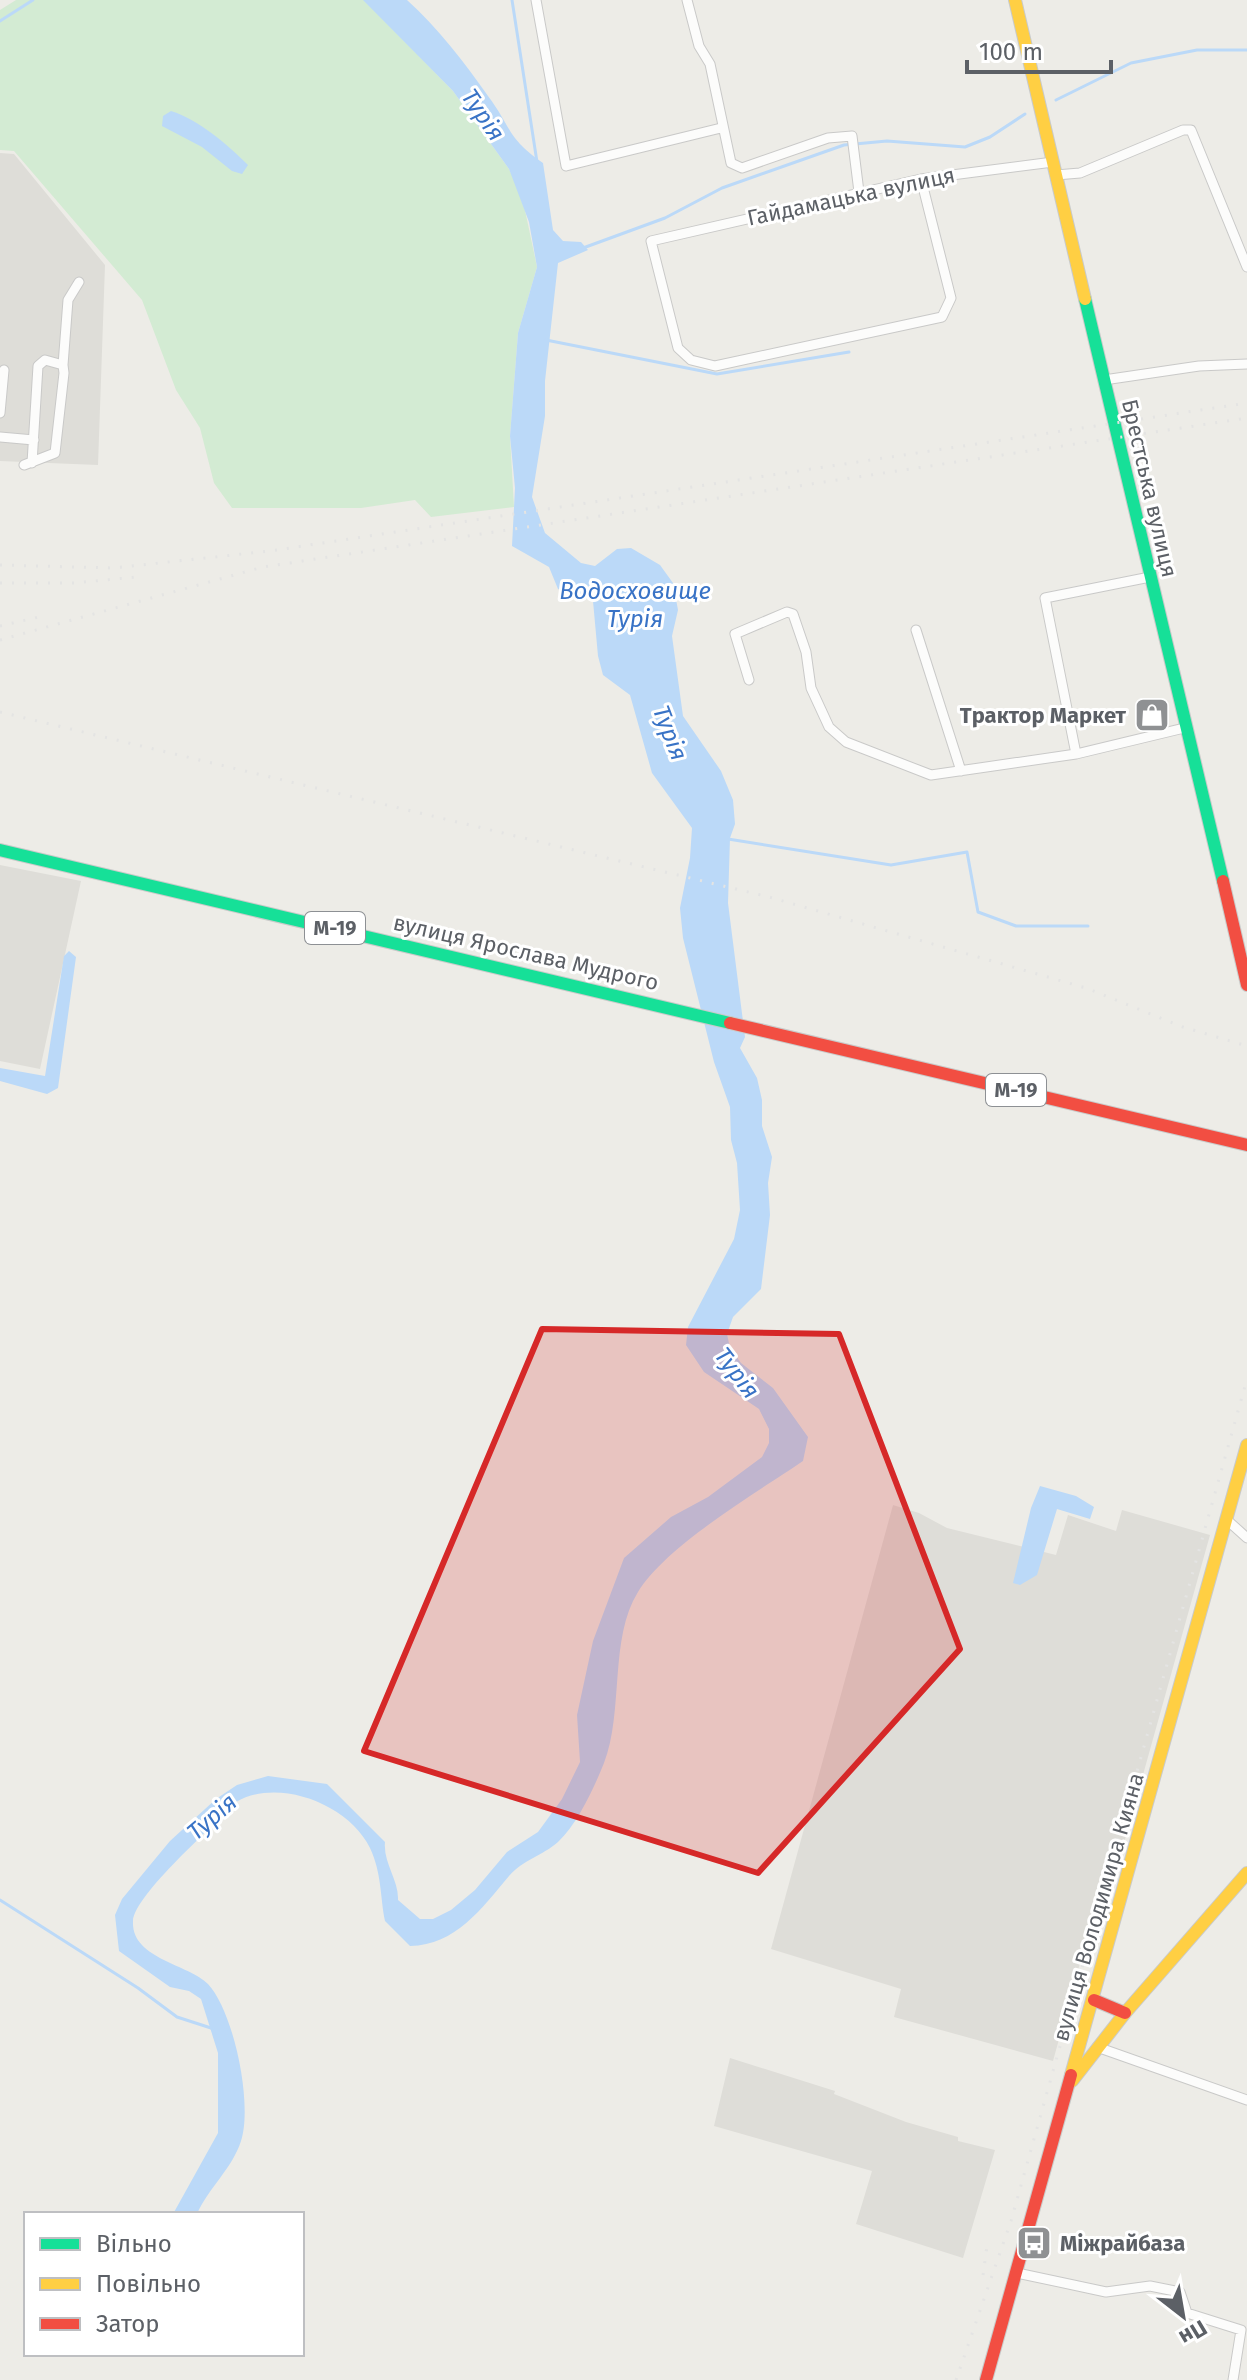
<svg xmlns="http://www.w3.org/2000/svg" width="1247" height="2380" viewBox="0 0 1247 2380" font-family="'Fira Sans',sans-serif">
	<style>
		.industrial { fill: #deddd8 }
		.green { fill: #d3ebd3 }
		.water { fill: #bbd9f8 }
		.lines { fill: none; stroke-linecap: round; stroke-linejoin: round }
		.stream { stroke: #bbd9f8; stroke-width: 3 }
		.street-casing { stroke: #c9c9c8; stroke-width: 11 }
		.fast-casing { stroke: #c9cac9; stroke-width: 14 }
		.slow-casing { stroke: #c9cac9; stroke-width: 14 }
		.jam-casing { stroke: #c9cac9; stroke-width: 14 }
		.street { stroke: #fcfcfb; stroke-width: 9 }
		.fast { stroke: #16e098; stroke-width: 12 }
		.slow { stroke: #ffcf43; stroke-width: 12 }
		.jam { stroke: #f24e42; stroke-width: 12 }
		.rail { stroke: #e4e4e3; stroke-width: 3; stroke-dasharray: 2 10; stroke-linecap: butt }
		.marked { fill: #d62828; fill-opacity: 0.2; stroke: #d62828; stroke-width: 6; stroke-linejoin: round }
		.labels { text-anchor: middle; stroke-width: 6; stroke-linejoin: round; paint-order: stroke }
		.shield { fill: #fff; stroke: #8d9094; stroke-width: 2 }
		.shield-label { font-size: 20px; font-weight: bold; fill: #5c6066 }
		.street-label { font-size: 22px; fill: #5c6066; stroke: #fff }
		.poi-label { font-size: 22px; font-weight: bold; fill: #5c6066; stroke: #fff; text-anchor: end }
		.water-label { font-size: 24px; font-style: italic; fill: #3973c6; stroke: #fff }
	</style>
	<rect width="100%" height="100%" fill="#edece7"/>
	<path class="industrial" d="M0,153L14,154L105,265L98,465L0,461Z
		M0,865L81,881L40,1069L0,1061Z
		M893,1505L919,1513L947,1528L1056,1555L1068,1515L1116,1531L1122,1510L1210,1535L1108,1900L1098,1898L1053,2061L894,2017L901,1989L771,1949Z
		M730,2058L835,2091L834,2094L906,2122L958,2137V2141L995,2150L963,2258L856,2224L872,2171L714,2126Z"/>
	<path class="green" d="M16,0H364L453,91L509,169L522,196L537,267L518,333L510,436L514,507L431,517L415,500L361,508H232L214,483L200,428L176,390L142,300L14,151L0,150V10Z"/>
	<path class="water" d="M363,0H407C438,28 464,62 488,96C512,128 506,137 543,163L553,230L563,241L581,242L588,250L558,263L545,381V416L532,497L545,533L581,563L595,566L617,549L631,548L660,565L673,583L678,610L672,636L683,716L721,771L733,800L735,824L730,838L728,903L745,1037L740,1048L757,1078L762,1100V1126L772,1157L768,1183L770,1215L761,1289L733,1317L727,1334L730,1348L741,1363L773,1388L808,1437L803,1461C756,1493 667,1545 638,1592C609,1638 624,1712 604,1763C594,1788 578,1823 558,1842C542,1856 524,1859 509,1876C481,1909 456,1945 410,1946L385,1921C380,1896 382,1874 370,1848C349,1804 278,1777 236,1802C215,1825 135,1894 133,1921C131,1959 189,1964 208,1984C234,2012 253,2104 241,2141C232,2169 209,2187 197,2214H173L218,2133V2053L201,1999L189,1991L170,1987L119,1951L115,1915L122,1899L170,1841L216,1799L237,1785L268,1776L327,1784L385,1842C383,1863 399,1880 398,1900L420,1919H433L451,1910L475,1890L507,1852L538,1832L562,1799L580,1762L577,1715L593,1641L624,1558L671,1517L708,1497L762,1457L769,1443V1429L759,1409L704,1372L686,1345L688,1327L734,1239L740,1210L737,1163L731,1140L730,1107L714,1062L683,938L680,908L690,858L692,828L652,773L630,695L603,675L598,656L593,601L558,589L549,567L512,546L515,488L510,436L518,333L537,267L529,222L509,169L453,91Z
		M171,111C199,120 227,144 248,165L242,174L232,171L202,147L162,126L163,116Z
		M69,951L76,957L58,1088L47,1094L0,1081V1068L45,1076L64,956Z
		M1040,1486L1076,1496L1094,1507L1090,1519L1057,1509L1037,1575L1020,1585L1013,1583L1031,1508Z"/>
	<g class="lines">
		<path class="stream" d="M512,0L537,162
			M0,21L33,0
			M1056,100L1131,63L1197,50H1247
			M583,248L665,218L722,188L844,145L887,141L965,147L990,137L1025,114
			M546,340L717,374L849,352
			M728,839L891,865L967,852L978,912L1016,926H1088
			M0,1900L138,1988L177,2017L211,2028"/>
		<g class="street-casing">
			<path id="street" d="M536,0L566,166L721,128
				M687,0L699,46L710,64L731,163L742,168L828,138L852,136L859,192
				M1056,175L1080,173L1183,130H1191L1247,267
				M921,179L951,298L942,317L715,366L691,360L678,348L651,241L921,179L1053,162
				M63,365L68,300L79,282
				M1104,380L1199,366L1247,364
				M0,413L4,370
				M0,437L34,440
				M24,465L55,453L64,373L63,365L45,360L38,366L32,463
				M916,630L961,771
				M749,680L735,634L787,612L793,614L806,652L811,688L829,727L846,742L931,775L1076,754L1184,728
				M1076,754L1045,598L1150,577
				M1226,1519L1247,1538
				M1097,2047L1247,2100
				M1017,2273L1106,2292L1150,2286L1180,2292L1187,2313L1241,2330L1233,2380"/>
		</g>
		<g class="fast-casing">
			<path id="fast" d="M1085,299L1223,881
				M0,850L730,1023"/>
		</g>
		<g class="slow-casing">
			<path id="slow" d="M1015,0L1085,299
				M1071,2075L1247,1445
				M1072,2081L1125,2013L1247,1873"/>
		</g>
		<g class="jam-casing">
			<path id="jam" d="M1223,881L1247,985
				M730,1023L1247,1145
				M1094,2000L1125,2013
				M986,2380L1071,2075"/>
		</g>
		<use href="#street" class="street"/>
		<use href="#fast" class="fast"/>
		<use href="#slow" class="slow"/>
		<use href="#jam" class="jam"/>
		<path class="rail" d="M0,565L113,568L270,551L1247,403
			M0,583H74L136,577
			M0,626L39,617
			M0,640L263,567L1247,418
			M0,712L769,897L1086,988L1183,1027L1247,1046
			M983,2275L987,2246
			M956,2380L1011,2221L1247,1379"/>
	</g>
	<path class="marked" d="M542,1329L839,1334L960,1649L758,1873L364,1751Z"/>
	<defs>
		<g id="shop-square" transform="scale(1.8)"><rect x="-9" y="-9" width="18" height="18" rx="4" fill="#8f9193" stroke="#fff"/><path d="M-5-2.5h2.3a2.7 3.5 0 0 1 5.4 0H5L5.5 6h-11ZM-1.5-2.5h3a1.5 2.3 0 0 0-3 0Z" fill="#fff"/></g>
		<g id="bus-square" transform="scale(1.8)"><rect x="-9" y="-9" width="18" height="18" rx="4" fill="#8f9193" stroke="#fff"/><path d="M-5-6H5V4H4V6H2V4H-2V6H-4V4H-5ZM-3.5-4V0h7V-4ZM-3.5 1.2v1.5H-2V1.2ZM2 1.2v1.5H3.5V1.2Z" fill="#fff"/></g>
	</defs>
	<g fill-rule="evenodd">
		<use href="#shop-square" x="1152" y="715"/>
		<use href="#bus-square" x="1034" y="2243"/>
	</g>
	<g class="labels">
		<g class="shield">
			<rect x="305" y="912" width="60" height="32" rx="6"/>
			<rect x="986" y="1074" width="60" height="32" rx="6"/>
		</g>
		<g class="shield-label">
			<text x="335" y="935">М-19</text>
			<text x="1016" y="1097">М-19</text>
		</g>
		<g class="street-label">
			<text transform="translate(851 196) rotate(-12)" y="8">Гайдамацька вулиця</text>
			<text transform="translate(1150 488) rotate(77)" y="8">Брестська вулиця</text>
			<text transform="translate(526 952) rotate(13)" y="8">вулиця Ярослава Мудрого</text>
			<text transform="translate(1098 1907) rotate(-74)" y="8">вулиця Володимира Кияна</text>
		</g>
		<g class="poi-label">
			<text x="1126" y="723">Трактор Маркет</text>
			<text x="1060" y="2251" text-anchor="start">Міжрайбаза</text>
		</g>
		<g class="water-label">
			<text transform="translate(483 115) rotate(56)" y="8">Турія</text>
			<text x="635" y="599">Водосховище<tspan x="635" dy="28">Турія</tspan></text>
			<text transform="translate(670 733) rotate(69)" y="8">Турія</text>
			<text transform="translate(737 1373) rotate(53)" y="8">Турія</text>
			<text transform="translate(212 1817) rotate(-41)" y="8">Турія</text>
		</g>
	</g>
	<rect x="24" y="2212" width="280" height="144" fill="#ffffff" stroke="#bebfc2" stroke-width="2"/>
	<rect x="40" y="2238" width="40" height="12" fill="#16e098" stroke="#bebfc2" stroke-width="2"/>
	<text x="96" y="2252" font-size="24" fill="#5c6066">Вільно</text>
	<rect x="40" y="2278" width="40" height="12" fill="#ffcf43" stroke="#bebfc2" stroke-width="2"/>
	<text x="96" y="2292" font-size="24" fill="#5c6066">Повільно</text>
	<rect x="40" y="2318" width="40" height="12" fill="#f24e42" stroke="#bebfc2" stroke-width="2"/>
	<text x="96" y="2332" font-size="24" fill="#5c6066">Затор</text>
	<g transform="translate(1183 2316) rotate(149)" stroke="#ffffff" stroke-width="6" paint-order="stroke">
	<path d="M0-6L14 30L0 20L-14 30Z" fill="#5c6066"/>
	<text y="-12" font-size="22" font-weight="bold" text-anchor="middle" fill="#5c6066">Пн</text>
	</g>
	<path d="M967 60v12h144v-12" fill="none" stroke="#5c6066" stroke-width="4"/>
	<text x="979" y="60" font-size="24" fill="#5c6066" stroke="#ffffff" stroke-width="6" paint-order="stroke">100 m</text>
</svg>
